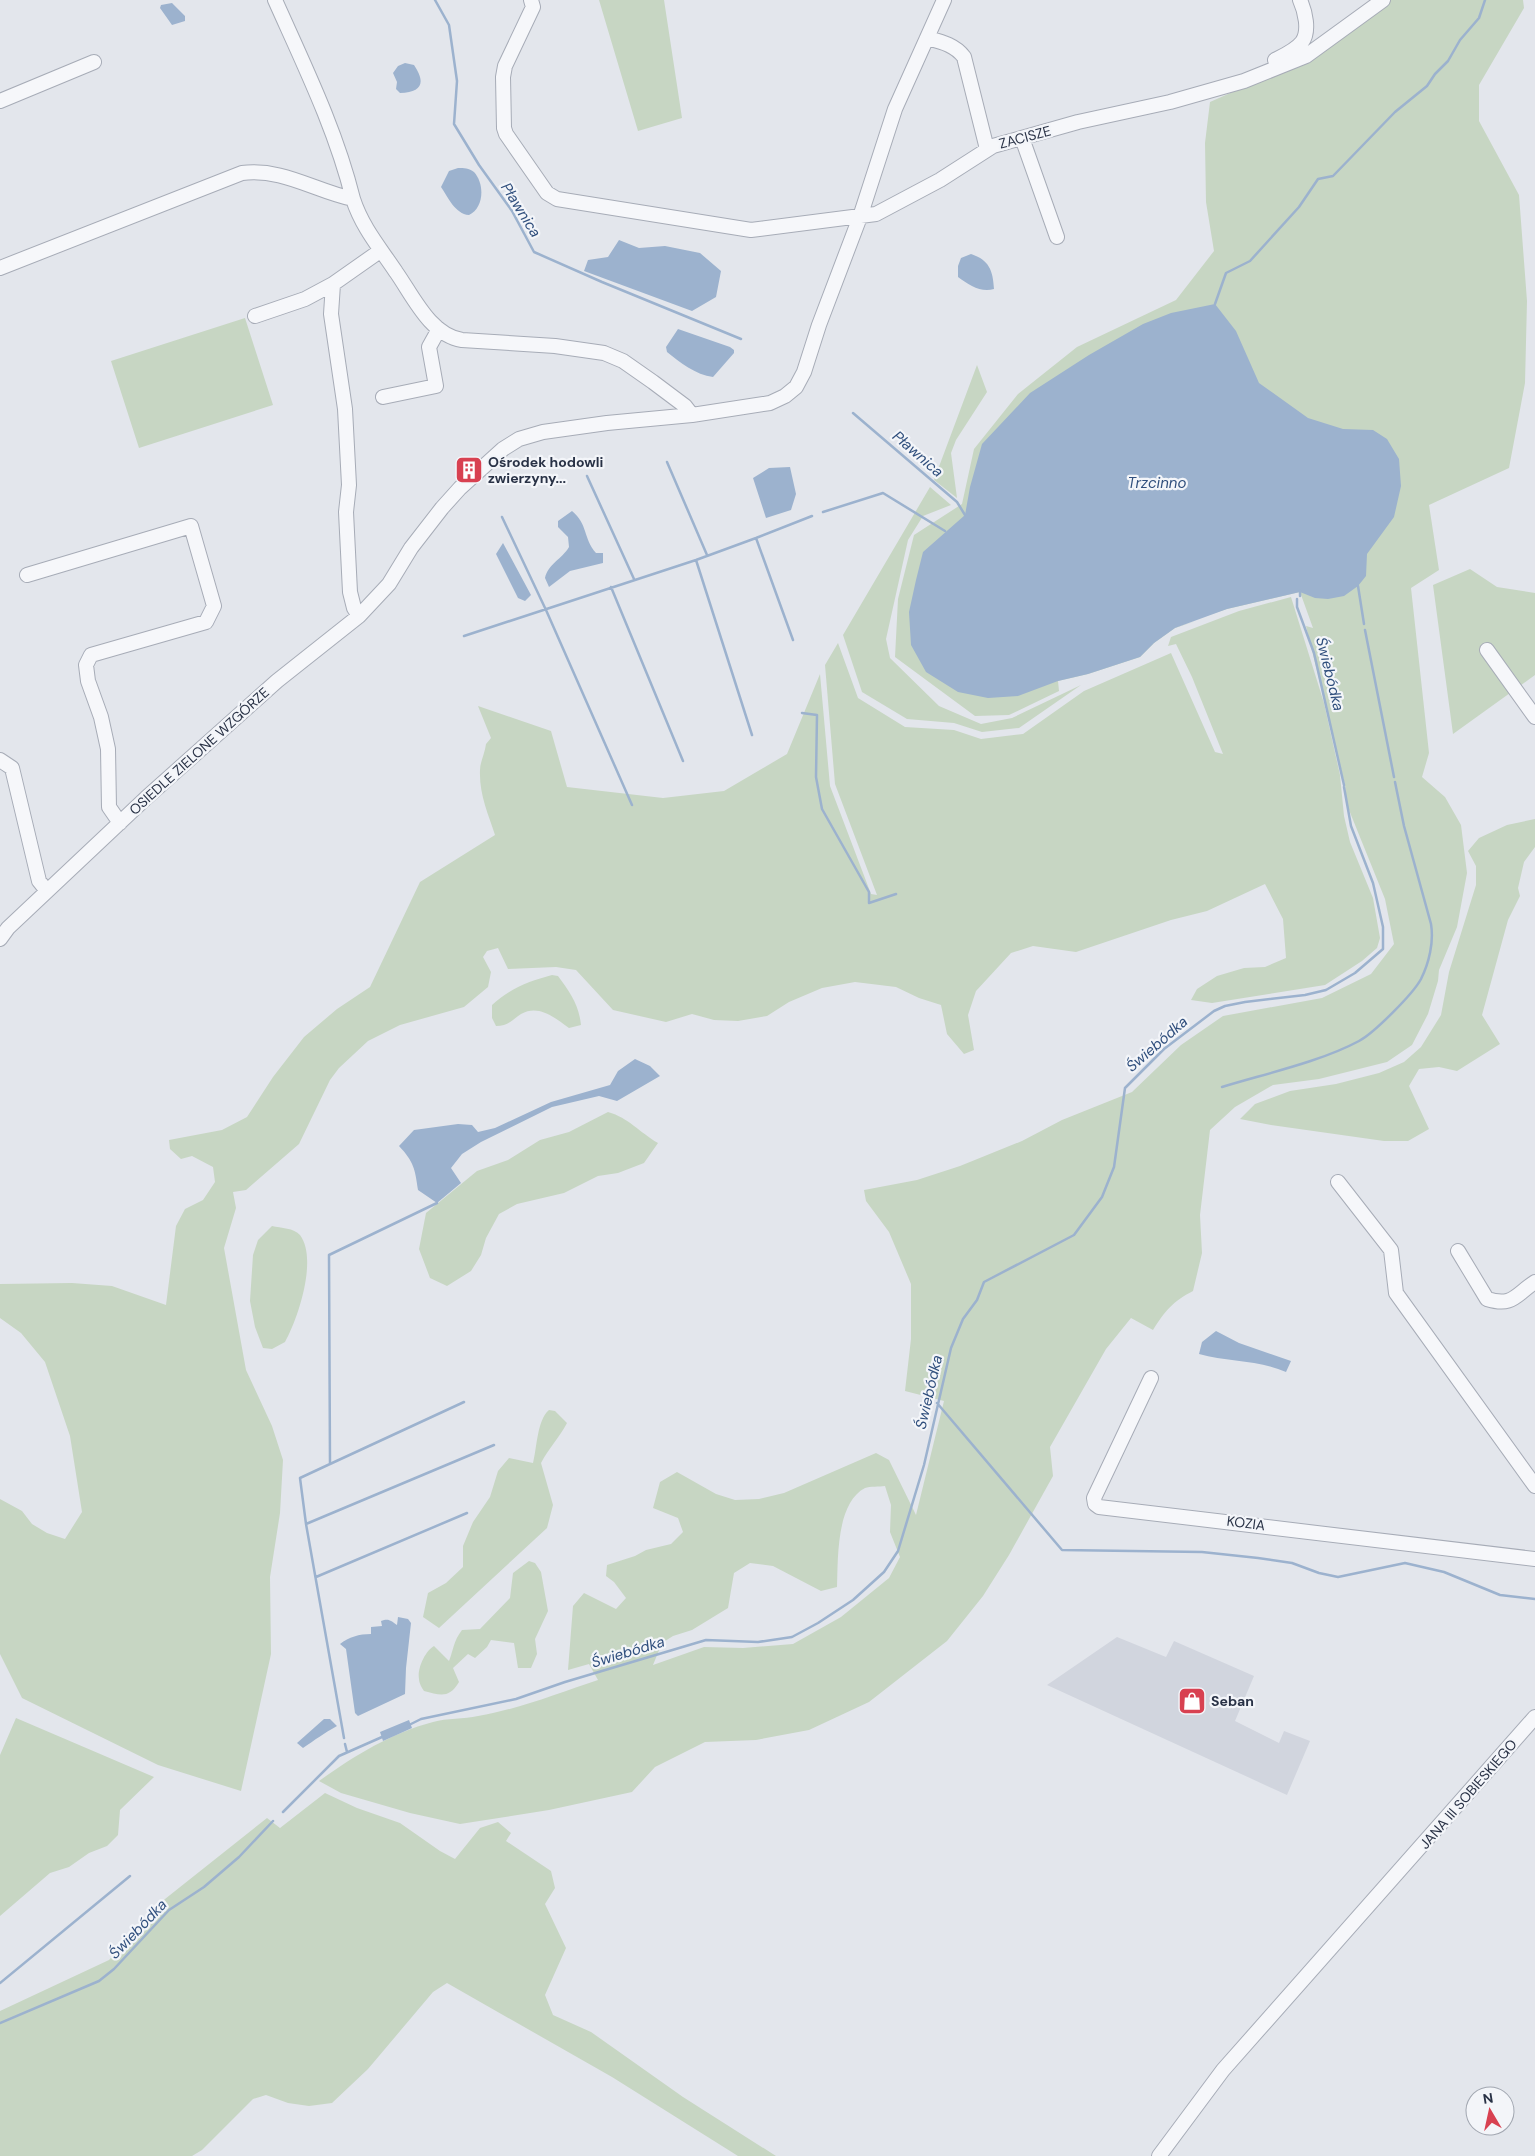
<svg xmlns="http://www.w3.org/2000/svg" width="1535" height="2156" viewBox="0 0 1535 2156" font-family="'DM Sans',sans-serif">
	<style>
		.built { fill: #d1d5de }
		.green { fill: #c7d6c3; fill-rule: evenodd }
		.water { fill: #9cb2ce }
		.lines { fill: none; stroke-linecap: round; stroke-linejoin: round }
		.stream { stroke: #9cb2ce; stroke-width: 2.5 }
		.minor-casing { stroke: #a7acb7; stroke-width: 16 }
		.minor { stroke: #f6f7fa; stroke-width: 14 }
		.labels { text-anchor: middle; stroke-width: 4.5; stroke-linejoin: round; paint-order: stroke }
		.street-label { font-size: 14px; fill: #293246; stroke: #f3f5f9 }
		.poi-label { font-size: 14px; font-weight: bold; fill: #293246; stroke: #f3f5f9; text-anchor: start }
		.water-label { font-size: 15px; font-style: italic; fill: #304f7d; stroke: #f3f5f9 }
	</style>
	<rect width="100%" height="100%" fill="#e3e6ec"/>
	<path class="built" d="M1117,1637L1166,1657L1174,1641L1254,1676L1235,1721L1279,1743L1284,1731L1310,1741L1287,1795L1047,1685Z"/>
	<path class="green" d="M599,0H664L682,118L638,131Z
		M1383,0H1523L1524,8L1479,85V121L1519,195L1527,301L1525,383L1509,468L1429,505L1439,570L1411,588L1429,753L1422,777L1445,797L1461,825L1467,873L1457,927L1439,970L1438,981L1428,1014L1412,1045L1387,1062L1319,1079L1273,1085L1235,1107L1210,1130L1200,1215L1202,1253L1193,1291C1173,1301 1165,1311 1153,1330L1131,1318L1106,1349L1050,1447L1053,1476L1009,1555L983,1596L947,1641L869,1702L809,1730L756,1740L705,1742L655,1767L632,1792L549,1810L460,1824L410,1813L341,1793L319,1781C354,1756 391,1733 433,1722C447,1718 464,1719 478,1716C519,1709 559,1693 598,1680L589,1664L568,1670L573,1606L584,1593L616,1609L626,1598L614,1582L606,1576L607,1565L635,1556L646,1550L671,1544L683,1532L678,1518L653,1508L660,1482L677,1472L716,1494L735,1500L759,1499L784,1493L876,1453L889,1460L916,1515L944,1401L905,1391L911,1339V1284L889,1232L866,1201L864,1190L917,1180L960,1166L1022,1141L1062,1120L1132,1092L1181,1045L1223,1016L1322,998L1371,974L1394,944L1385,899L1347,805L1345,785L1306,626L1313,628L1300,592L1227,609L1114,646L1196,621L1175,628L1154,643L1140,657L1088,674L1058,681L1059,691L1009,715L975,716L895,657L898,599L914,535L962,504L974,449L1018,394L1077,347L1176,300L1214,251L1206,202L1205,143L1210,102L1311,57ZM885,1486L891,1505L890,1532L900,1557L889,1578L841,1617L793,1644L743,1648L704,1647L653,1665L662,1643L673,1636L692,1630L728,1608L734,1573L750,1563L773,1566L821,1591L837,1587C838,1559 836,1503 865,1488C870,1486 879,1487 885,1486Z
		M245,318L273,405L139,448L111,361Z
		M977,365L987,392L956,440L951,453L957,498L934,480Z
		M930,487L951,505L923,516L908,540L886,639L890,658L939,706L981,724L1012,718L1081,685L1019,728L982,732L954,723L907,719L862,692L843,635Z
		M1470,569L1497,587L1535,593V675L1453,734L1433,585Z
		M1291,597L1324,703L1340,775L1344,816L1350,842L1373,898L1380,938L1377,948L1362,961L1325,985L1212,1003L1191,1000L1197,989L1217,976L1244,968L1265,967L1286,958L1283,919L1265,884L1207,911L1171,920L1076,952L1033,946L1011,953L976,991L968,1015L974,1050L964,1054L947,1034L941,1005L919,998L896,987L855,982L822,988L789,1002L767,1016L738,1021L714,1020L692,1014L666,1022L613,1010L576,970L556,967L508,969L498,948L487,951L483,957L491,972L488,987L464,1007L400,1025L368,1041L339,1068L330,1080L299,1144L246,1190L233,1192L236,1208L224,1248L246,1370L272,1426L283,1460L280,1513L270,1577L271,1654L241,1791L158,1765L22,1698L0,1654V1499L22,1511L32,1524L47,1533L65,1539L82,1512L70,1436L45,1362L21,1333L0,1318V1284L72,1283L112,1286L166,1305L176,1226L185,1209L203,1200L215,1182L213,1167L192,1156L181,1159L170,1149L169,1140L222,1130L247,1117L273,1077L304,1037L337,1009L370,987L420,882L495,835C488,813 479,794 480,770C480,762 485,753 486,744L491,738L478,706L551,731L567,787L663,798L724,791L787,754L820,674L830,786L871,894L877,895L835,784L825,665L838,643L858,698L905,727L954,730L981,739L1023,734L1084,691L1171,653L1215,752L1223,754L1192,677L1176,644L1168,646L1171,637L1239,611Z
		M1535,819V847L1524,862L1518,888L1520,896L1508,920L1482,1015L1500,1044L1457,1071L1439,1067L1419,1069L1409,1086L1429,1129L1408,1141H1384L1271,1125L1240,1119L1255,1104L1290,1091L1336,1084L1379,1073L1404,1062L1421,1047L1441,1015L1449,972L1476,885V866L1468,851L1479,838L1507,825Z
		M552,975L558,976C570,992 579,1005 581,1025L569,1028C555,1018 539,1004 521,1014C512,1020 508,1026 496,1026L492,1018V1005C509,989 529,981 552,975Z
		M608,1112C629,1118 639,1132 658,1143L644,1163L618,1173L598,1176L564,1193L517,1204L499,1214L486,1238L481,1255L471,1271L447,1286L430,1278L419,1249L426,1213L477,1171L508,1160L540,1140L569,1132Z
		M272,1226C281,1228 294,1228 300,1235C318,1259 298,1319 285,1342L272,1349L263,1348L255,1327L250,1301L253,1255L258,1240Z
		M549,1410L555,1411L567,1423C559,1438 549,1448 541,1463L553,1505L547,1528L439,1628L423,1617L428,1593L446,1583L463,1567V1546L473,1522L490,1497L498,1471L509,1458L533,1463C537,1448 537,1420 549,1410Z
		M529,1561L535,1563L541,1572L548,1611L535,1639L537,1654L531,1668H518L514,1643L491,1640L487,1647L475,1658L468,1654L453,1668L459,1682C449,1699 440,1695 424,1691C422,1688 419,1683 419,1679C417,1669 425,1651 434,1646L449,1661C454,1648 453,1642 462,1630L480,1629L510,1598L513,1573Z
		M16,1718L154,1777L120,1810L118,1835L107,1846L89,1853L69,1867L50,1873L0,1916V1755Z
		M325,1793L357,1808L400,1823L440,1851L455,1859L480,1828L498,1822L511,1833L506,1841L551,1871L555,1888L545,1904L566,1948L545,1995L553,2015L591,2032L683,2097L776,2156H738L612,2077L447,1983L433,1992L368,2069L332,2103L309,2106L288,2103L266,2095L253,2099L202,2150L192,2156H0V2011L109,1960L165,1899L267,1818L280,1828Z"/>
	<path class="water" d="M172,3L185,16V21L172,25L160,8L161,5Z
		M405,63L414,65C426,83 422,92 400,93L396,89L397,82L393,73L398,66Z
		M458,168C464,168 469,168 474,172C485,184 484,208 469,215C455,214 448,197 441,187L449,171Z
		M619,240L639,248L665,246L700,253L721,271L716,297L692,311L584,271L588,260L608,257Z
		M971,254C989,260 993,270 994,289C981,293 969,285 958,277V266L961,258Z
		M1215,304L1236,331L1259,383L1308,418L1343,429L1373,430L1387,439L1399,459L1401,486L1394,517L1367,554L1366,576L1358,586L1344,596L1328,599L1315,598L1300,592L1227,609L1175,628L1154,643L1140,657L1088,674L1058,681L1018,696L988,698L958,692L926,672L911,645L909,612L916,580L923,552L965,515L970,487L982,444L1030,393L1089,355L1143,324L1171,313Z
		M678,329L730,347L734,350V353L713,377C696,375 679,362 667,352L666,347Z
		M790,467L796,494L791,510L766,518L753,478L769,468Z
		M572,511C588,524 583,538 596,553H603V563L570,571L549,587L545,578C548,564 562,559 569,547L568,537L558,527V521Z
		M503,543L531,595L525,601L518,598L496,554Z
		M635,1059L650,1066L660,1076L617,1101L599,1096L552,1107L481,1142L462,1154L451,1168L461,1183L437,1203L418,1190C415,1169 414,1162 399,1146L414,1130L458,1124L472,1125L478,1132L495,1128L551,1102L610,1085L618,1071Z
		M1216,1331L1239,1343L1291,1361L1286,1372C1259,1360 1228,1362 1199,1354L1202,1342Z
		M398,1617L408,1619L411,1623L406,1668L405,1694L358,1716L355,1713L346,1649L340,1644C349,1637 359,1634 371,1634V1627L382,1626L381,1621C389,1618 391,1621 397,1625Z
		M324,1719H330L337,1726C324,1733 315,1740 303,1748L297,1743Z
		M409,1720L412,1728L383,1741L380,1732Z"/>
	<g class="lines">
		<path class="stream" d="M435,0L449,25L457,81L454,124L479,165L512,211L534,252L602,282L741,339
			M1215,304L1226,273L1250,261L1299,207L1318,179L1333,176L1395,112L1427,86L1435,74L1448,61L1460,40L1479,18L1485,0
			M853,413L957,502L965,515
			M667,462L707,555
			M587,476L634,579
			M823,512L883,493L945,531
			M502,517L546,610L632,805
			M756,538L793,640
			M696,560L752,735
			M1358,586L1364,624
			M611,587L683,761
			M1300,596V591
			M1297,599V607L1314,653L1344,785
			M1365,630L1394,777
			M464,636L696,560L756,538L812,516
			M802,713L817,715L816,777L822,809L869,892V903L896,894
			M1222,1087C1264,1074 1320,1062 1359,1041C1374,1033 1413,994 1421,979C1429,963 1434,942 1431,924L1404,826L1395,782
			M937,1403L1062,1550L1202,1552L1258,1558L1292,1563L1319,1573L1338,1577L1405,1563L1444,1572L1500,1595L1535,1599
			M330,1464L464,1402
			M306,1524L494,1445
			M316,1577L467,1513
			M409,1725L421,1719L516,1699L565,1682L706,1640L758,1642L792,1637L818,1623L853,1600L884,1572L898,1551L924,1465L951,1348L963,1319L977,1300L984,1282L1074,1235L1102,1197L1114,1167L1125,1088L1164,1049L1214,1011L1225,1006L1245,1002L1305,995L1326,990L1355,973L1383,949V927L1373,883L1351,826L1344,787
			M344,1738L306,1524L300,1478L330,1464L329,1255L437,1203
			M345,1744L347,1752
			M283,1812L339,1756L382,1737
			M0,1983L130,1876
			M0,2023L99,1981L114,1969L169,1910L204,1887L239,1857L273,1821"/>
		<g class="minor-casing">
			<path id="minor" d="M275,0C304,65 336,130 353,199
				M531,0L533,7L505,66L503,77L504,128L506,134L547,193L557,199L751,230L876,214L940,180L993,146L1078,122L1170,102L1244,81L1306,56L1383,0
				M927,38C942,42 955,45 964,57L987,149
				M1275,60C1283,56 1296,50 1302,42C1310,31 1305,11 1300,0
				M0,101L94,62
				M1022,138L1057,237
				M0,268L242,173C283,168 315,191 353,199C362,227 380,248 396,272C413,296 430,335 462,340L555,346L604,353L623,361L653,382L685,406L692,415L770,403L785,396L796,387L804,372L819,325L860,217L895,109L944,0
				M255,316L305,299L333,284
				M383,397L436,386L429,347L439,329
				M27,575L191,526L214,606L206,622L91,655L86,665L88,681L101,717L108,749L109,807L120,823
				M359,616L354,608L350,592L346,512L349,485L345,409L331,314L333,284L380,251
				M1487,650L1535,717
				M0,760L12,768L39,881L47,891
				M0,939L8,928L146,798L277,681L359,616L389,584L411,548L442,508L460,488L503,449L519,439L543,432L607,423L692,415
				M1338,1182L1391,1250L1396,1293L1535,1486
				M1458,1251L1487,1299C1513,1307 1515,1295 1535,1282
				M1151,1378L1094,1498L1095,1504L1099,1507L1535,1559
				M1159,2156L1223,2070L1535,1717"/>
		</g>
		<use href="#minor" class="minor"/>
	</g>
	<defs>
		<g id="building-square" transform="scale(1.4375)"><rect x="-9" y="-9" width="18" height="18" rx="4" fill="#d84151" stroke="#f3f5f9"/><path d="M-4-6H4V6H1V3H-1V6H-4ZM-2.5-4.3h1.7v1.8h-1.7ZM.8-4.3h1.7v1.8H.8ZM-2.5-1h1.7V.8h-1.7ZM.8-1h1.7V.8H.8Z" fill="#fff"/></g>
		<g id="shop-square" transform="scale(1.4375)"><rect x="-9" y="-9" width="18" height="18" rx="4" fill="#d84151" stroke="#f3f5f9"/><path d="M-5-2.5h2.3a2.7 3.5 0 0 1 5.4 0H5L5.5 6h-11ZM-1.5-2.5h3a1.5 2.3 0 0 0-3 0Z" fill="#fff"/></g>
	</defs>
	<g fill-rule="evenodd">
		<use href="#building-square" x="469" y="470"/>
		<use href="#shop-square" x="1192" y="1701"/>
	</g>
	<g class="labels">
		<g class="street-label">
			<text transform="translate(1025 137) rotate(-15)" y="5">ZACISZE</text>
			<text transform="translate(199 751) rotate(-42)" y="5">OSIEDLE ZIELONE WZGÓRZE</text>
			<text transform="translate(1246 1523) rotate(7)" y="5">KOZIA</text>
			<text transform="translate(1468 1794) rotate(-49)" y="5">JANA III SOBIESKIEGO</text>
		</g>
		<g class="poi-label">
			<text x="488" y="467">Ośrodek hodowli<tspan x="488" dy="16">zwierzyny...</tspan></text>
			<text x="1211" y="1706">Seban</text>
		</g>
		<g class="water-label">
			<text transform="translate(521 210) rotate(58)" y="5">Pławnica</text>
			<text transform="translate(918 454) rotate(41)" y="5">Pławnica</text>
			<text x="1157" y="488">Trzcinno</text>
			<text transform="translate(1330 674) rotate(76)" y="5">Świebódka</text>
			<text transform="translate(1157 1044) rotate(-41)" y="5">Świebódka</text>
			<text transform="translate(929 1392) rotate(-77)" y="5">Świebódka</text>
			<text transform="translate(628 1652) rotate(-17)" y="5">Świebódka</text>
			<text transform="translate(138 1929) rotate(-46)" y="5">Świebódka</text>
		</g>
	</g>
	<g transform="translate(1490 2111) rotate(351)"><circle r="24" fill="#f3f5f9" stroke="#a2a7b1"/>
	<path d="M0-4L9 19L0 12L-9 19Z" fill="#d84151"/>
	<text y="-8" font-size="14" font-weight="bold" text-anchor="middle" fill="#293246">N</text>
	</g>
</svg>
